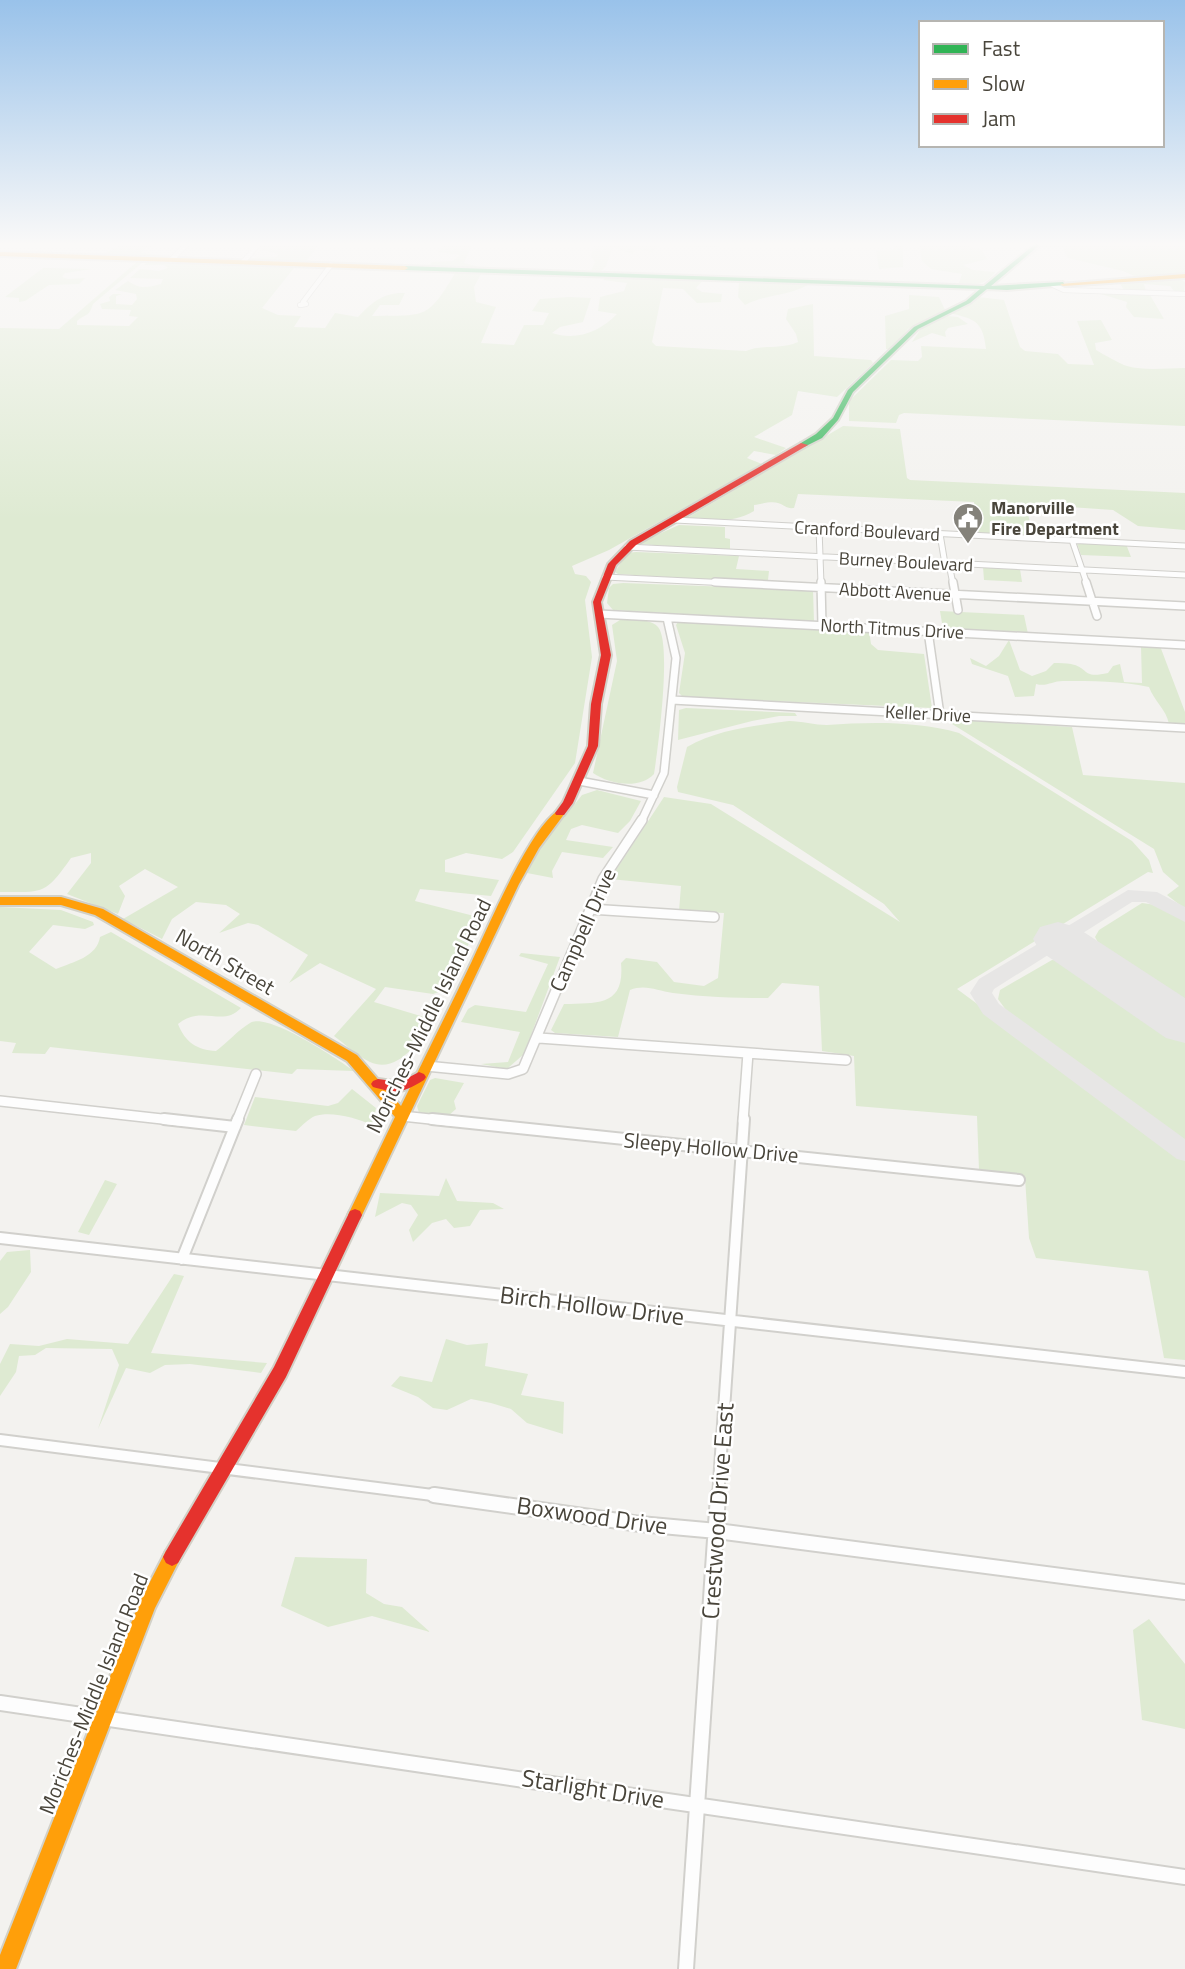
<svg xmlns="http://www.w3.org/2000/svg" width="1185" height="1969" viewBox="0 0 1185 1969" font-family="'Titillium Web',sans-serif">
	<style>
		.green { fill: #deead2 }
		.lines { fill: none; stroke-linecap: round; stroke-linejoin: round }
		.taxiway { fill: #e7e6e5; fill-rule: evenodd }
		.runway { fill: #e7e6e5; fill-rule: evenodd }
		.street-far5-casing { stroke: #d1d0cc; stroke-width: 6 }
		.street-far4-casing { stroke: #d1d0cc; stroke-width: 7 }
		.street-far3-casing { stroke: #d1d0cc; stroke-width: 10 }
		.street-far2-casing { stroke: #d1d0cc; stroke-width: 12 }
		.street-far1-casing { stroke: #d1d0cc; stroke-width: 14 }
		.street-casing { stroke: #d1d0cc; stroke-width: 18 }
		.fast-casing { stroke: #d2d1c8; stroke-width: 4 }
		.slow-casing { stroke: #d2d1c8; stroke-width: 4 }
		.jam-casing { stroke: #d2d1c8; stroke-width: 4 }
		.street-far5 { stroke: #fdfdfd; stroke-width: 4.5 }
		.street-far4 { stroke: #fdfdfd; stroke-width: 5 }
		.street-far3 { stroke: #fdfdfd; stroke-width: 7 }
		.street-far2 { stroke: #fdfdfd; stroke-width: 9 }
		.street-far1 { stroke: #fdfdfd; stroke-width: 10 }
		.street { stroke: #fdfdfd; stroke-width: 14 }
		.fast { fill: #30b455; fill-rule: evenodd }
		.slow { fill: #ff9f0a; fill-rule: evenodd }
		.jam { fill: #e5322d; fill-rule: evenodd }
		.labels { text-anchor: middle; stroke-width: 5; stroke-linejoin: round; paint-order: stroke }
		.far-poi-label { font-size: 18px; font-weight: bold; fill: #49453b; stroke: #fff; text-anchor: start }
		.far-street-label { font-size: 18px; fill: #49453b; stroke: #fff }
		.street-label { font-size: 21px; fill: #49453b; stroke: #fff }
		.near-street-label { font-size: 24px; fill: #49453b; stroke: #fff }
	</style>
	<rect width="100%" height="100%" fill="#f3f2ef"/>
	<path class="green" d="M118,244L160,245L146,248L141,253L168,256H98L118,247Z
		M263,244H320L305,262L249,261L254,258L277,257L278,254L259,249Z
		M444,244H482L472,245L464,263L480,267L476,269L429,267L432,262L453,261L460,255L438,252Z
		M594,244H711L721,247L659,246L652,252L637,249L632,254L613,247L606,266L599,273H590L595,262L591,256Z
		M892,244H903V267L879,269L876,251L894,249Z
		M919,244C941,244 962,242 982,250L987,259L963,265L973,270L995,272C987,285 973,286 959,283L962,274L931,269L922,261Z
		M1042,244H1185V272L1139,278L1123,271L1068,258L1062,247H1038Z
		M139,260L143,262L93,304C88,318 88,312 77,321V325L129,326L138,317L129,316L131,310L102,309L100,304L110,301L109,297L113,294H122L116,296V304L132,305L137,299L136,294L115,290L128,281C140,289 145,288 161,284L163,279L130,278L140,269L159,271L168,268L164,265H144L149,261L294,268L262,308L278,315L301,316L294,327L325,328L335,313L358,317C372,302 384,292 405,293L399,305H380L372,316C428,315 427,320 457,270L482,272L474,287L476,302L496,307L481,343L514,345L524,325H543L549,313L532,311L540,299L569,297L591,298L583,322L560,327L552,333C576,341 600,332 617,314L598,311L600,297L624,291L627,283L603,280L607,276L704,279L696,288L702,292L722,294L721,302L697,303L683,289L663,288L652,342L656,346L746,351C762,344 781,350 798,342L796,334L786,319L788,309L813,304L814,356L871,360L873,363L837,397L798,391L792,415L754,437L786,448L776,455L754,451L747,458L762,464L609,550L572,566L575,574L586,576L591,582L585,600L592,657L575,763L513,852L502,859L466,853L445,860V872L499,880L491,896L420,889L415,901L482,918L445,990L433,994L385,987L374,1002L434,1020C421,1039 398,1075 370,1062C357,1056 345,1044 334,1036L376,989L320,963L289,983L308,955L258,925L248,923L219,933L240,914L226,905L196,902L172,919L162,939L123,919L178,887L145,869L119,886L125,896L118,914L67,894L91,863V853L71,858C45,895 44,892 0,892V328L59,329Z
		M43,268H47L92,269L65,273L62,277L68,279L85,278L79,284L49,285L25,301L19,302V298L5,297Z
		M1180,279L1185,282L1184,291H1174L1170,286L1144,284L1146,291L1124,290L1119,282Z
		M743,280L811,283C792,296 765,294 745,305L738,297L739,283Z
		M1103,292L1150,295L1164,319L1134,317L1126,307L1127,302L1101,294Z
		M909,295L939,297L945,310L908,329L891,350L886,349L885,316L909,309Z
		M978,297L1004,300L1020,347L1025,351L1058,354L1068,364L1094,365L1077,321L1101,320L1112,340L1095,343L1096,350C1103,354 1120,364 1127,366C1144,371 1167,368 1185,368V426L904,413L899,415L896,423L849,421V401L891,360L918,361L922,357L921,346L986,349C983,321 975,319 949,313Z
		M947,316L958,317L968,324L948,328L945,332L946,337L932,333L912,342L922,327Z
		M843,426L900,429L907,478L910,480L1185,493V530L1138,526L1113,510L1026,504L1033,537L979,534L974,502L798,494L794,508C786,509 785,505 778,503C771,501 761,504 754,505V511C732,524 712,520 687,518Z
		M679,525L725,527V538L730,539V551L642,544L643,541Z
		M1077,543L1126,544L1131,557L1081,555Z
		M636,552L739,556L736,569L769,571L768,580L764,583L618,574L615,572L627,553Z
		M983,567L1020,569L1022,582L984,580Z
		M623,583L813,590L814,622L613,610L607,603L609,588L613,584Z
		M940,611L1024,615L1028,634L943,629Z
		M620,620C631,620 650,618 658,627C672,643 658,749 654,774C639,790 609,784 593,773L617,661L612,625Z
		M678,622L869,631L871,644L878,650L924,654L932,708L683,697L679,693L685,653L676,625Z
		M1009,640L1020,670L1032,676L1046,671L1054,663C1060,663 1066,663 1071,664C1090,668 1081,679 1108,673L1113,666L1120,664L1124,682L1142,683L1141,647L1160,646L1185,712V724H1169C1166,709 1154,701 1149,687C1121,681 1092,681 1063,681C1052,681 1047,687 1036,684L1034,696L1015,697L1008,676L972,664L970,658L986,666L999,656Z
		M686,708L795,713L797,716H779L752,721L678,740L679,710Z
		M944,719L1072,727L1083,775L1185,783V909L1167,895L1179,886L1163,872L1154,849Z
		M789,721C801,721 815,725 827,725C870,722 917,721 959,733L1132,841L1149,860L1153,873L1148,872L957,989L1185,1157V1360L1164,1358L1148,1271L1036,1258L1029,1238L1025,1178L979,1170L977,1116L856,1106L854,1056L822,1051L819,986L782,983L768,998C736,998 704,997 673,993C657,991 646,984 630,990L618,1037L555,1033L551,1030L564,1004C598,1003 625,1006 621,963L626,958L657,962L674,982L704,986L718,978L724,913L679,911L681,886L610,879L664,797L711,804L900,922L884,904L733,805L678,792L677,787L687,747C718,729 754,726 789,721Z
		M597,790L641,801L630,821L618,833L582,825L571,829L566,840L613,847L603,858L562,852L552,871L553,878L527,873L543,844L582,795Z
		M1142,903L1163,906L1185,920V1009L1106,957L1095,937L1099,930Z
		M0,907L61,910L93,922L94,925L85,929L53,925L29,952L56,969C73,962 97,957 100,937L111,932L241,1008C222,1028 203,1004 178,1024C185,1042 197,1050 216,1051C227,1043 238,1030 250,1023C268,1012 337,1059 354,1071L297,1069L292,1074L50,1047L45,1054L12,1053L16,1043L0,1041Z
		M521,953L560,957L524,1054L507,1069L481,1064L508,1062L520,1032L461,1022L468,1009L475,1005L526,1012L548,964L519,956Z
		M1052,960L1067,961L1081,967L1185,1038V1141L1006,1010L998,999L1000,990Z
		M435,1078L464,1083L454,1101L456,1109L448,1116L419,1113L417,1106L430,1080Z
		M352,1089L376,1108L372,1125C356,1118 332,1111 315,1116C308,1119 302,1126 296,1131L244,1125L255,1097L328,1106L338,1103Z
		M446,1178L457,1201L493,1203L504,1209L480,1210L470,1226L454,1228L446,1219L432,1223L413,1242L409,1230L418,1215L411,1205L402,1203L375,1217L380,1193L439,1196Z
		M105,1180L117,1184L89,1235L78,1232Z
		M30,1250L31,1272L8,1307L0,1314V1261L7,1252Z
		M174,1274L184,1276L151,1353L267,1363L261,1373L190,1364L165,1365L150,1373L126,1368L98,1429L119,1365L112,1349L46,1348L35,1355L19,1356L16,1372L0,1396V1364L10,1344L39,1346L67,1339L128,1344Z
		M446,1339L467,1345L488,1343L485,1366L528,1374L521,1395L564,1402L563,1434L527,1423L511,1409L491,1403L471,1399L447,1410L433,1408L418,1397L391,1386L400,1376L432,1382Z
		M295,1557L367,1559L366,1593L384,1604L402,1607L430,1632L372,1616L328,1627L281,1606Z
		M1149,1619L1185,1664V1729L1142,1720L1133,1630Z"/>
	<g class="lines">
		<path class="taxiway" d="M1128,890L1157,892L1185,907V922L1146,902H1132L994,989L992,993L999,1004L1185,1139V1161L1177,1159L983,1014L970,993L979,979Z"/>
		<path class="runway" d="M1058,922L1076,927L1185,998V1043L1166,1038L1040,951L1033,939L1040,927Z"/>
		<g class="street-far5-casing">
			<path id="street-far5" d="M171,260L187,244
				M243,262L259,244
				M1053,285L1064,290L1185,294
				M300,305L306,304L303,302L331,265"/>
		</g>
		<g class="street-far4-casing">
			<path id="street-far4" d="M675,520L1185,546
				M819,528L821,584
				M940,534L945,564
				M1072,540L1087,584
				M627,547L1185,575
				M949,564L953,584
				M605,577L750,584"/>
		</g>
		<g class="street-far3-casing">
			<path id="street-far3" d="M715,582L1185,606
				M821,582L822,626
				M953,582L958,610
				M1086,582L1097,616
				M599,614L1185,645
				M928,631L940,715
				M672,700L1185,728
				M579,781L654,795
				M641,822L664,773L676,658L667,618"/>
		</g>
		<g class="street-far2-casing">
			<path id="street-far2" d="M590,909L714,917
				M539,1038L846,1060
				M426,1066L508,1074L523,1069L603,879L642,820
				M0,1101L180,1121
				M402,1116L449,1121
				M237,1121L256,1074
				M743,1121L748,1053"/>
		</g>
		<g class="street-far1-casing">
			<path id="street-far1" d="M164,1119L235,1127
				M432,1119L1019,1180
				M0,1238L1185,1372
				M182,1259L238,1119
				M0,1440L448,1497
				M718,1497L744,1119"/>
		</g>
		<g class="street-casing">
			<path id="street" d="M434,1495L640,1524L717,1531L1185,1592
				M0,1703L1185,1877
				M686,1969L718,1495"/>
		</g>
		<g class="fast-casing">
			<path id="fast" d="M1035,244H1041L991,286L1063,282L1065,285L1007,290L987,289L970,303L918,329L853,392L838,420L822,438L804,447L800,445L801,443L816,434L833,418L848,390L914,327L966,301L980,289L405,270L402,268L405,266L984,286Z"/>
		</g>
		<g class="slow-casing">
			<path id="slow" d="M0,252L405,266L408,268L405,270L0,256Z
				M1185,274V278L1063,286L1060,284Z
				M560,810L565,813L539,848L519,884L362,1215L360,1219L355,1221L350,1219L348,1215L395,1117L347,1061L95,915L61,905H0V897H61L103,909L357,1055L401,1106C425,1057 449,1009 472,961C487,930 532,822 560,810Z
				M172,1548L178,1551L181,1557L155,1608L16,1969H0V1955L139,1603L166,1551Z"/>
		</g>
		<g class="jam-casing">
			<path id="jam" d="M801,443L808,445L636,545L616,565L601,602L611,655L601,704L598,746L573,803L564,815H556L555,813L563,802L588,746L591,704L601,655L593,602L608,564L630,541Z
				M419,1072L424,1074L426,1077L424,1080C403,1093 397,1094 373,1087L371,1084L373,1081L378,1079L400,1082Z
				M355,1209L360,1211L362,1215L286,1377L178,1563L172,1566L166,1563L163,1557L166,1551L274,1367L350,1211Z"/>
		</g>
		<use href="#street-far5" class="street-far5"/>
		<use href="#street-far4" class="street-far4"/>
		<use href="#street-far3" class="street-far3"/>
		<use href="#street-far2" class="street-far2"/>
		<use href="#street-far1" class="street-far1"/>
		<use href="#street" class="street"/>
		<use href="#fast" class="fast"/>
		<use href="#slow" class="slow"/>
		<use href="#jam" class="jam"/>
	</g>
	<linearGradient id="sky" x2="0" y2="1"><stop stop-color="#99c2ea"/><stop offset="0.47" stop-color="#faf9f8"/><stop offset="1" stop-color="#faf9f8" stop-opacity="0"/></linearGradient>
	<rect width="1185" height="520" fill="url(#sky)"/>
	<defs>
		<g id="civic-pin" transform="scale(1.575)"><path d="M0 17L-7.5 6A9.5 9.5 0 1 1 7.5 6Z" fill="#84827a" stroke="#fff"/><path d="M-.6-6.5H3V-4.5H.6V-3L4-1V1h2V6H-6V1h2V-1L-.6-3ZM-1.2 2.5V6h2.4V2.5Z" fill="#fff"/></g>
	</defs>
	<g fill-rule="evenodd">
		<use href="#civic-pin" x="968" y="518"/>
	</g>
	<g class="labels">
		<g class="far-poi-label">
			<text x="991" y="514">Manorville<tspan x="991" dy="21">Fire Department</tspan></text>
		</g>
		<g class="far-street-label">
			<text transform="translate(867 531) rotate(3)" y="6">Cranford Boulevard</text>
			<text transform="translate(906 562) rotate(3)" y="6">Burney Boulevard</text>
			<text transform="translate(895 592) rotate(3)" y="6">Abbott Avenue</text>
			<text transform="translate(892 629) rotate(3)" y="6">North Titmus Drive</text>
			<text transform="translate(928 714) rotate(3)" y="6">Keller Drive</text>
		</g>
		<g class="street-label">
			<text transform="translate(583 930) rotate(-66)" y="7">Campbell Drive</text>
			<text transform="translate(225 962) rotate(30)" y="7">North Street</text>
			<text transform="translate(429 1016) rotate(-64)" y="7">Moriches-Middle Island Road</text>
			<text transform="translate(711 1148) rotate(5)" y="7">Sleepy Hollow Drive</text>
			<text transform="translate(94 1694) rotate(-68)" y="7">Moriches-Middle Island Road</text>
		</g>
		<g class="near-street-label">
			<text transform="translate(592 1306) rotate(7)" y="8">Birch Hollow Drive</text>
			<text transform="translate(718 1511) rotate(-86)" y="8">Crestwood Drive East</text>
			<text transform="translate(592 1516) rotate(8)" y="8">Boxwood Drive</text>
			<text transform="translate(593 1789) rotate(9)" y="8">Starlight Drive</text>
		</g>
	</g>
	<rect x="919" y="21" width="245" height="126" fill="#ffffff" stroke="#b6b5b1" stroke-width="2"/>
	<rect x="933" y="44" width="35" height="10" fill="#30b455" stroke="#b6b5b1" stroke-width="2"/>
	<text x="982" y="56" font-size="21" fill="#49453b">Fast</text>
	<rect x="933" y="79" width="35" height="10" fill="#ff9f0a" stroke="#b6b5b1" stroke-width="2"/>
	<text x="982" y="91" font-size="21" fill="#49453b">Slow</text>
	<rect x="933" y="114" width="35" height="10" fill="#e5322d" stroke="#b6b5b1" stroke-width="2"/>
	<text x="982" y="126" font-size="21" fill="#49453b">Jam</text>
</svg>
